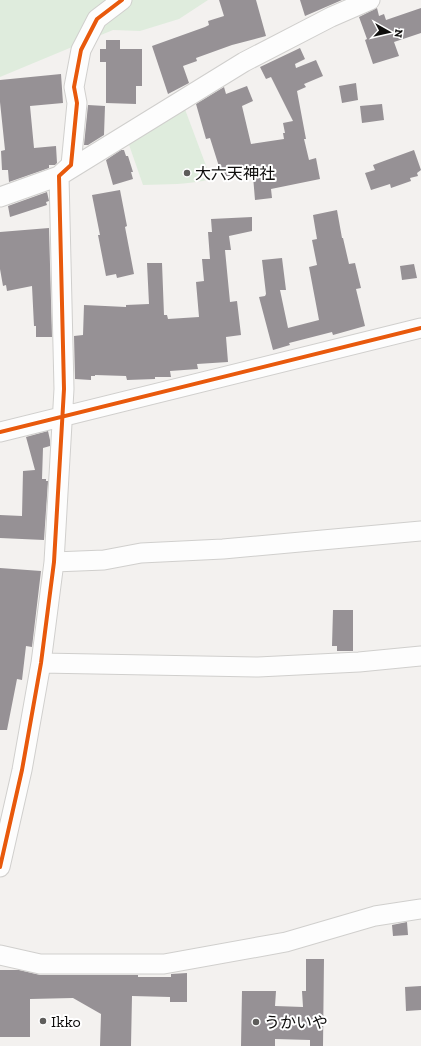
<svg xmlns="http://www.w3.org/2000/svg" width="421" height="1046" viewBox="0 0 421 1046" font-family="'Zilla Slab','Noto Sans JP',serif">
	<style>
		.green { fill: #dfecdd }
		.building { fill: #969195 }
		.lines { fill: none; stroke-linecap: round; stroke-linejoin: round }
		.minor-casing { stroke: #d0cfcd; stroke-width: 21 }
		.minor { stroke: #fdfdfd; stroke-width: 19 }
		.cycleway-casing { stroke: #fff; stroke-width: 6 }
		.cycleway { stroke: #e8590c; stroke-width: 4 }
		.poi-dot { fill: #5e5d5b; stroke: #fff; stroke-width: 1.5 }
		.labels { text-anchor: middle; stroke-width: 4; stroke-linejoin: round; paint-order: stroke }
		.poi-label { font-size: 16px; fill: #0e0d0c; stroke: #fff; text-anchor: start }
	</style>
	<rect width="100%" height="100%" fill="#f3f1ef"/>
	<path class="green" d="M0,0H208L179,19L140,31L113,30L0,77Z
		M183,104L211,179C189,185 166,184 143,185L127,139Z"/>
	<path class="building" d="M219,0H256L266,36L232,45L196,58L197,61L183,66L189,83L168,94L152,46L205,27L209,25L208,21L224,16Z
		M300,0H342L305,16Z
		M377,8L379,16L384,14L386,20L421,8V33L394,42L399,56L373,64L365,40L367,39L359,17Z
		M106,40H120V49H142V86H136V104L106,103V62H100V49H106Z
		M300,48L305,59L295,64L296,68L316,60L323,76L304,84L306,87L297,91L306,139H304L309,160L316,158L320,179L271,189L272,198L255,200L253,176H222L210,138L206,139L196,104L224,87L226,94L247,86L253,101L242,106L251,144L284,139L283,133H285L283,123L293,121L271,77L266,79L260,67Z
		M61,74L63,103L30,106L34,148L56,146L57,163L55,165H49V168L9,182L8,170H2L1,151L5,150L0,102V80Z
		M356,83L358,100L342,103L339,86Z
		M382,104L384,120L362,123L360,106Z
		M88,105L105,106L104,135L88,145H84Z
		M121,150H124L126,156H128L133,172H131L133,179L113,185L106,160Z
		M414,150L421,170L417,173L418,176L410,178L411,181L391,188L390,184L371,190L365,173L375,170L373,165Z
		M120,190L127,226L125,227L134,274L117,278L116,274L106,276L98,235H100L92,195Z
		M47,192L49,201L46,202L47,205L10,217L8,206Z
		M337,210L342,238H343L349,264L355,263L361,288L356,289L365,326L333,335L332,332L289,343L290,345L273,350L259,297L265,296L266,294L262,260L282,258L286,290H280L288,328L319,320L309,267L317,265L312,240L317,239L313,215Z
		M252,217V231L229,236L231,250H225L230,302L237,301L241,335L226,337L228,362L197,364L198,369L170,371L171,377H155V379L127,380L126,376L95,375V376H91V380L75,379L74,336L83,335L84,305L126,307V305L149,304L147,263H162L164,315H167L168,319L199,317L196,282L204,281L202,259H210L208,232H212L211,219Z
		M49,228L52,337H36V326H34L32,286L7,291L6,285L3,286L0,269V232Z
		M414,264L417,278L402,280L400,266Z
		M48,431L50,440V446L43,448L42,479H46V481H48L44,540L0,538V515L22,516L23,471L35,470L26,437Z
		M0,568L41,571L32,647L26,646L22,680L17,679L7,730H0Z
		M333,610H353V651H337V646H332Z
		M407,922L408,935L393,936L392,925Z
		M306,959H324L323,1046H310V1040L275,1039V1046H241L242,991H276L275,1006L303,1007L302,991H306Z
		M0,970H19L40,975H138V977H171V974L187,973V1002H170V997L132,996L131,1046H100L101,1014L73,998L30,999V1037H0Z
		M421,986V1010L406,1011L405,987Z"/>
	<g class="lines">
		<g class="minor-casing">
			<path id="minor" d="M0,197L59,176L244,62L331,17L370,0
				M0,432L421,328
				M54,562L104,560L141,553L223,549L421,531
				M41,663L258,667L359,662L421,656
				M0,867L22,770L41,663L54,562L64,389L59,176L71,165L77,103L74,87L81,50L97,19L122,0
				M0,955L40,964H164L286,942L375,916L421,909"/>
		</g>
		<use href="#minor" class="minor"/>
		<g class="cycleway-casing">
			<path id="cycleway" d="M0,432L421,328
				M0,867L22,770L41,663L54,562L64,389L59,176L71,165L77,103L74,87L81,50L97,19L122,0"/>
		</g>
		<use href="#cycleway" class="cycleway"/>
	</g>
	<g class="poi-dot">
		<circle cx="187" cy="173" r="4"/>
		<circle cx="43" cy="1021" r="4"/>
		<circle cx="256" cy="1022" r="4"/>
	</g>
	<g class="labels">
		<g class="poi-label">
			<text x="195" y="179">大六天神社</text>
			<text x="51" y="1027">Ikko</text>
			<text x="264" y="1028">うかいや</text>
		</g>
	</g>
	<g transform="translate(389 32) rotate(98)" stroke="#ffffff" stroke-width="3" paint-order="stroke">
	<path d="M0-3L7 15L0 10L-7 15Z" fill="#0e0d0c"/>
	<text y="-6" font-size="11" font-weight="bold" text-anchor="middle" fill="#0e0d0c">N</text>
	</g>
</svg>
